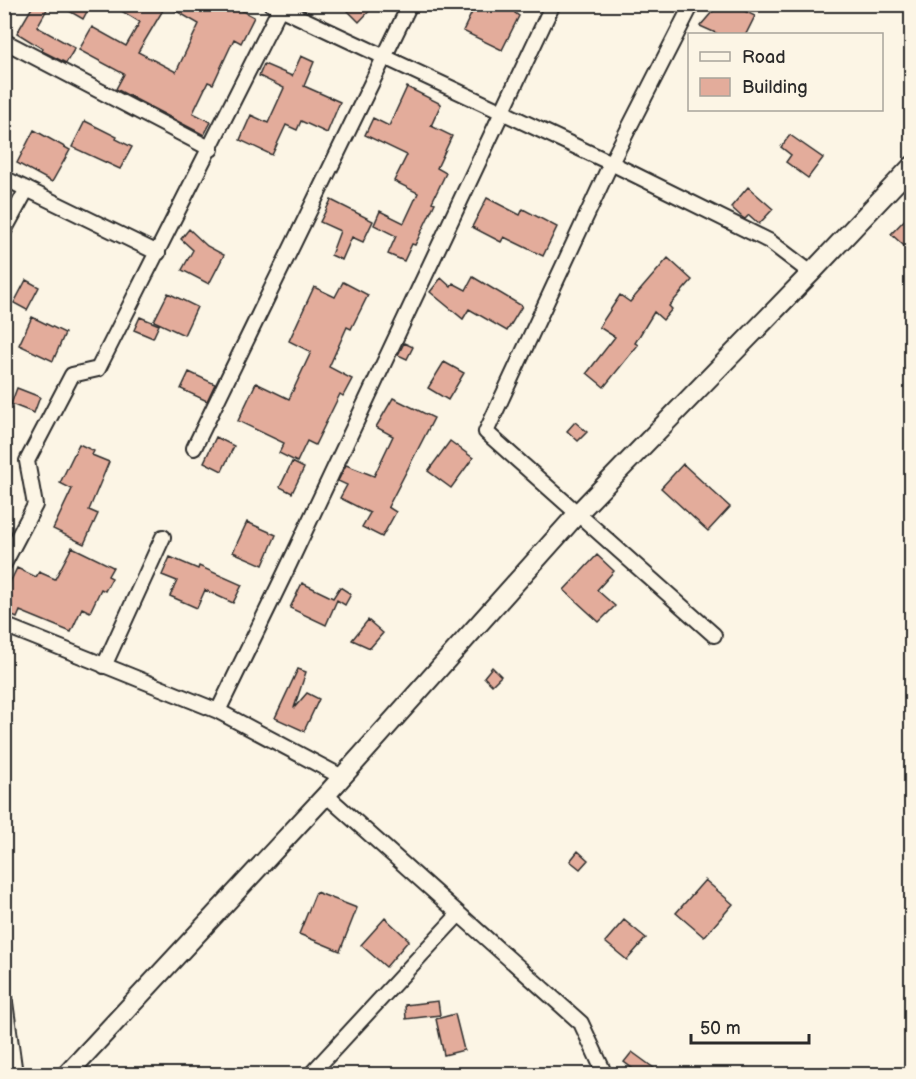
<svg xmlns="http://www.w3.org/2000/svg" width="916" height="1079" viewBox="0 0 916 1079" font-family="'Balsamiq Sans',sans-serif">
	<style>
		.building { fill: #e3ac9b; stroke: #2b2b2b; stroke-width: 1.5; fill-rule: evenodd }
		.lines { fill: none; stroke-linecap: round; stroke-linejoin: round }
		.minor-casing { stroke: #2b2b2b; stroke-width: 18 }
		.tertiary-casing { stroke: #2b2b2b; stroke-width: 22 }
		.minor { stroke: #fcf5e5; stroke-width: 14 }
		.tertiary { stroke: #fcf5e5; stroke-width: 18 }
	</style>
	<rect width="100%" height="100%" fill="#fcf5e5"/>
	<filter id="ink" filterUnits="userSpaceOnUse"><feTurbulence type="fractalNoise" baseFrequency=".0167" numOctaves="2"/><feDisplacementMap in="SourceGraphic" scale="12" xChannelSelector="R" yChannelSelector="G"/><feConvolveMatrix kernelMatrix="1 2 1 2 8 2 1 2 1" color-interpolation-filters="sRGB"/></filter>
	<g filter="url(#ink)">
		<path class="building" d="M34,4H50L37,27L75,48L66,63L42,51L43,49L17,33Z
			M57,4H91L83,19Z
			M110,4H230L254,17L241,43L234,39L213,84L208,82L193,113L211,122L204,135L116,89L124,74L79,50L92,27L126,46L140,22ZM166,5L199,24L176,72L138,52Z
			M341,4H376L359,22Z
			M476,4H519L515,13L519,16L502,50L463,31Z
			M722,4H730L755,16L746,34H718L700,26L713,11L720,9Z
			M301,56L314,62L304,86L340,102L327,133L301,121L297,130L286,125L272,155L240,140L251,115L268,123L284,88L259,76L264,64L292,76Z
			M407,87L441,104L431,126L452,136L437,168L446,173L432,202L435,203L415,245L412,244L404,261L388,254L396,236L374,225L380,211L404,223L418,193L394,181L407,155L365,135L373,118L389,126Z
			M85,121L117,137L116,139L132,147L120,169L72,147Z
			M34,130L70,150L52,182L17,163Z
			M790,135L823,158L808,178L786,162L791,155L781,147Z
			M748,187L773,209L759,224L749,215L745,219L743,218L731,207Z
			M487,198L520,215L523,209L557,227L543,256L504,237L501,242L472,227Z
			M331,200L373,221L363,242L352,237L342,260L331,255L340,231L320,222Z
			M912,212V253L891,234Z
			M189,229L207,246L224,255L209,284L182,270L193,250L181,239Z
			M668,258L692,280L669,306L672,309L663,320L654,312L635,343L638,345L604,387L587,373L615,337L599,327L620,295L630,302Z
			M473,277L522,306L507,331L469,309L463,319L430,292L441,278L451,287L453,283L466,290Z
			M26,280L39,287L27,310L14,303Z
			M343,282L368,295L351,329L347,327L329,367L352,379L343,396L340,394L315,445L307,441L297,462L279,453L284,443L238,421L256,383L289,399L311,352L289,341L314,287L335,297Z
			M168,293L197,307L184,335L154,321Z
			M32,317L65,333L53,361L19,345Z
			M140,317L159,325L153,338L134,330Z
			M404,343L413,347L407,359L398,355Z
			M444,362L464,373L448,400L428,388Z
			M189,372L215,384L207,401L181,389Z
			M17,388L40,397L34,413L11,404Z
			M393,398L434,418L388,507L396,512L382,537L362,527L370,513L340,498L347,485L338,481L346,465L374,476L393,436L376,427Z
			M575,422L587,432L578,441L567,431Z
			M216,437L234,446L222,471L204,462Z
			M450,441L473,458L451,488L428,471Z
			M79,444L94,451L92,455L109,462L89,510L98,514L84,544L53,529L72,489L60,483Z
			M292,462L304,468L292,493L280,487Z
			M683,464L730,507L708,531L661,488Z
			M247,522L276,535L263,565L233,552Z
			M72,547L113,567L108,576L112,578L105,591L101,589L90,612L82,608L71,632L20,611L17,618L4,612V595L17,568L36,577L39,572L55,579Z
			M597,555L614,571L597,590L615,606L599,622L564,590Z
			M170,557L198,569L199,566L242,585L233,603L205,590L197,608L170,596L177,581L162,575Z
			M302,583L333,598L340,587L351,594L345,605L337,600L326,625L290,608Z
			M368,620L383,633L370,648L352,640Z
			M492,667L501,676L492,685L484,677Z
			M298,669L306,672L294,708L307,693L319,699L304,731L275,718Z
			M578,851L588,860L580,869L570,861Z
			M705,880L733,904L704,937L676,913Z
			M316,892L357,908L340,951L299,934Z
			M385,918L409,940L386,967L361,945Z
			M624,920L646,938L627,960L605,942Z
			M438,1001L440,1015L406,1019L405,1005Z
			M455,1014L464,1050L444,1055L436,1019Z
			M632,1052L662,1074H640L624,1062Z"/>
		<g class="lines">
			<g class="minor-casing">
				<path id="minor" d="M271,4L611,163L769,241L811,273
					M692,4L611,163L486,432L714,635
					M4,41L211,149
					M4,178L158,253
					M4,231L27,189
					M194,448L410,4
					M4,564L35,505L27,461L72,375L98,369L282,4
					M4,625L218,711L342,777
					M104,666L163,537
					M218,711L285,573L553,4
					M326,795L581,1023L602,1068L603,1074
					M4,995L15,1074
					M311,1074L459,914"/>
			</g>
			<g class="tertiary-casing">
				<path id="tertiary" d="M67,1074L326,795L579,512L811,273L912,166"/>
			</g>
			<use href="#minor" class="minor"/>
			<use href="#tertiary" class="tertiary"/>
		</g>
	</g>
	<rect width="916" height="1079" fill="none" stroke="#fcf5e5" stroke-width="24"/>
	<rect x="12" y="12" width="892" height="1055" fill="none" stroke="#2b2b2b" stroke-width="2" filter="url(#ink)"/>
	<rect x="688" y="33" width="195" height="78" fill="#fcf5e5" stroke="#a8a49b" stroke-width="1.5"/>
	<rect x="700" y="52" width="30" height="9" fill="#fcf5e5" stroke="#a8a49b" stroke-width="1.5"/>
	<text x="742" y="63" font-size="18" fill="#2b2b2b">Road</text>
	<rect x="700" y="78" width="30" height="18" fill="#e3ac9b" stroke="#a8a49b" stroke-width="1.5"/>
	<text x="742" y="93" font-size="18" fill="#2b2b2b">Building</text>
	<path d="M691 1034v9h118v-9" fill="none" stroke="#2b2b2b" stroke-width="3"/>
	<text x="700" y="1034" font-size="18" fill="#2b2b2b" stroke="#fcf5e5" stroke-width="4.5" paint-order="stroke">50 m</text>
</svg>
